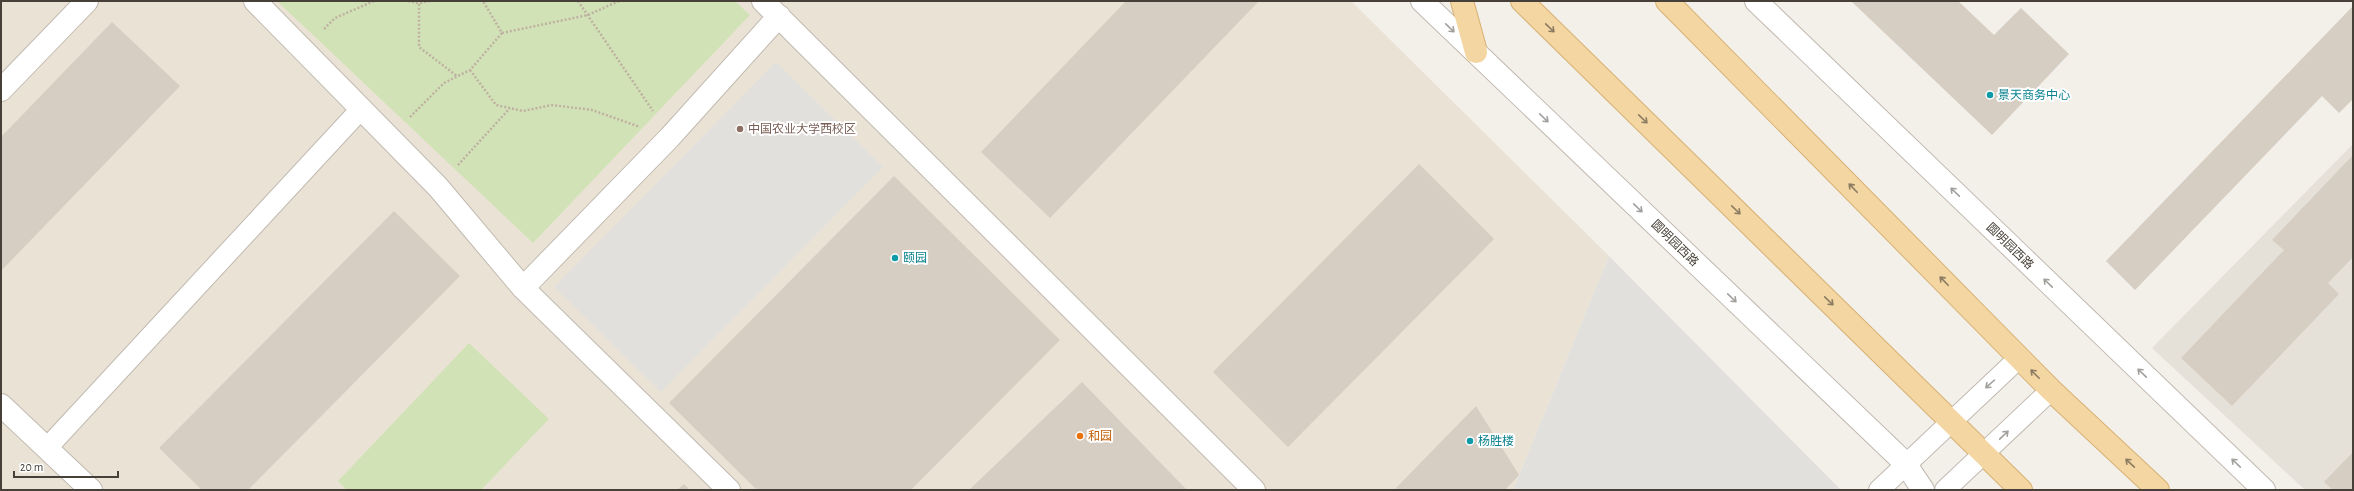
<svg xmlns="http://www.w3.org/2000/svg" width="2354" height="491" viewBox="0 0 2354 491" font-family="'Alegreya Sans','Noto Sans SC',sans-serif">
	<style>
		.residential { fill: #e6e1d8 }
		.education { fill: #eae3d5 }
		.green { fill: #d2e2b7 }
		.parking { fill: #e2e0dd }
		.building { fill: #d6cdc3 }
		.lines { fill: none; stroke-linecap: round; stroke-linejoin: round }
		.service-casing { stroke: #c0b9b0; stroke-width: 22 }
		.minor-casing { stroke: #c0b9b0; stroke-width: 24 }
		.tertiary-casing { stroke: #c0b9b0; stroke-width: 24 }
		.primary-casing { stroke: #d7b173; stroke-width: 24 }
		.path { stroke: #beb1a0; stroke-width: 2.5; stroke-dasharray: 2 2; stroke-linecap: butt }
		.service { stroke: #fff; stroke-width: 20 }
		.minor { stroke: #fff; stroke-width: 22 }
		.tertiary { stroke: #fff; stroke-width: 22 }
		.primary { stroke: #f3d6a2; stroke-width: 22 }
		.oneway { stroke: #a2a09c }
		.oneway2 { stroke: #8b7c62 }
		.culture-dot { fill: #0f9aa8; stroke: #fff; stroke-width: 1.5 }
		.education-dot { fill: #8d6e63; stroke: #fff; stroke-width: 1.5 }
		.food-dot { fill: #e8710a; stroke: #fff; stroke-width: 1.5 }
		.labels { text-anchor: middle; stroke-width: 4; stroke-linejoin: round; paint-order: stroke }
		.culture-label { font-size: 12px; fill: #0d838f; stroke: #fff; text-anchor: start }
		.education-label { font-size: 12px; fill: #785e54; stroke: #fff; text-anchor: start }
		.street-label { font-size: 12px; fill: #464038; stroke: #fff }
		.food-label { font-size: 12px; fill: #c56008; stroke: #fff; text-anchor: start }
	</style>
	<rect width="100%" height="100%" fill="#f3efe9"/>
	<path class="residential" d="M2353,144V490H2305L2152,348Z"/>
	<path class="education" d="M1,1H1351L1609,256L1513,490H1Z"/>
	<path class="green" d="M277,1H735L750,15L533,243Z
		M469,343L549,419L481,490H347L338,481Z"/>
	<path class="parking" d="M776,62L883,167L661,392L554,287Z
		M1609,256L1841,490H1513Z"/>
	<path class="building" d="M1126,1H1259L1050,218L981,152Z
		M1851,1H1958L1994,35L2021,8L2069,54L1992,135Z
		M2353,6V99L2339,113L2322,96L2135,290L2106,261Z
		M112,22L180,86L1,271V137Z
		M2353,155V257L2328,283L2339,294L2232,406L2181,358L2284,250L2272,240Z
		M1419,164L1494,239L1288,447L1213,372Z
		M894,176L1060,340L911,490H757L669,403Z
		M394,211L460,276L248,490H202L159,448Z
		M1082,382L1187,490H969Z
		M1476,406L1519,475L1505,490H1394Z
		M2353,452V490H2333L2324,482Z
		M684,484L690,490H677Z"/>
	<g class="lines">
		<g class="service-casing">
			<path id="service" d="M47,448L361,109
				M1879,490L2019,358
				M1945,490L2051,390"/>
		</g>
		<g class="minor-casing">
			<path id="minor" d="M255,1L438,187L523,288L729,490
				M763,1L1254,490
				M1,90L87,1
				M523,288L670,137L779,16
				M1,405L91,490"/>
		</g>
		<g class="tertiary-casing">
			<path id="tertiary" d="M1422,1L1905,463L1923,490
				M1756,1L2264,490"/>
		</g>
		<g class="primary-casing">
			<path id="primary" d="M1462,1L1476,52
				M1522,1L2021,490
				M1667,1L2051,390L2158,490"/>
		</g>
		<path class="path" d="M408,1L419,3
			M430,1L419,3V47L457,76
			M578,1L653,111
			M324,29L335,18L374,1
			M502,33L588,15L619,1
			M470,70L496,105L523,111L552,105L592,110L640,127
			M410,117L444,83L470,70L502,33L483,1
			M458,165L510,108"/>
		<use href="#service" class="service"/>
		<use href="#minor" class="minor"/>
		<use href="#tertiary" class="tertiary"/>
		<use href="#primary" class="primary"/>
	</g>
	<defs><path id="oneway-shaft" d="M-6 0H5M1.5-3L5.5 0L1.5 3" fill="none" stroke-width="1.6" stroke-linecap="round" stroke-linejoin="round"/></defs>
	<g class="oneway">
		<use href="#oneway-shaft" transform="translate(1450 28) rotate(44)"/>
		<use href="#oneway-shaft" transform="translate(1544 118) rotate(44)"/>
		<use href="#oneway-shaft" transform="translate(1955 192) rotate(-136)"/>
		<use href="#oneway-shaft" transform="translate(1638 208) rotate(44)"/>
		<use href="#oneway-shaft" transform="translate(2048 283) rotate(-136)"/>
		<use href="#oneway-shaft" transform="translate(1732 298) rotate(44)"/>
		<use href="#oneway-shaft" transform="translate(2142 373) rotate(-136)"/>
		<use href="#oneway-shaft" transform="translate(1990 384) rotate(138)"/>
		<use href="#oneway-shaft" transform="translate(2004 435) rotate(-44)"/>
		<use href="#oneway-shaft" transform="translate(2236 463) rotate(-136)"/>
	</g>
	<g class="oneway2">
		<use href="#oneway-shaft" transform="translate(1550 28) rotate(44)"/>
		<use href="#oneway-shaft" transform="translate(1643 119) rotate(44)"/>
		<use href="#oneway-shaft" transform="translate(1853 188) rotate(-134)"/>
		<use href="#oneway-shaft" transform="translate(1736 210) rotate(44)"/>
		<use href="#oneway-shaft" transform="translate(1944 281) rotate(-134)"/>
		<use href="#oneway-shaft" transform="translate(1829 301) rotate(44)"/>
		<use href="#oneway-shaft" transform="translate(2035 374) rotate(-135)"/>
		<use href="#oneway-shaft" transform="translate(2130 463) rotate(-137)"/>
	</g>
	<g class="culture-dot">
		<circle cx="1990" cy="95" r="4"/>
		<circle cx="895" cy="258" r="4"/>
		<circle cx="1470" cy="441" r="4"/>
	</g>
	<circle class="education-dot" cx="740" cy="129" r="4"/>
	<circle class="food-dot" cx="1080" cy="436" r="4"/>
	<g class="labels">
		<g class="culture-label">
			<text x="1998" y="99">景天商务中心</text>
			<text x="903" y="262">颐园</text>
			<text x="1478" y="445">杨胜楼</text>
		</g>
		<g class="education-label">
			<text x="748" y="133">中国农业大学西校区</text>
		</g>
		<g class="street-label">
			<text transform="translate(1675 243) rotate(44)" y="4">圆明园西路</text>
			<text transform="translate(2010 246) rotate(44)" y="4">圆明园西路</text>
		</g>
		<g class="food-label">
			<text x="1088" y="440">和园</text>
		</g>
	</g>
	<rect width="2354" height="491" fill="none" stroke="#464038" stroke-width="4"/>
	<path d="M14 471v6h104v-6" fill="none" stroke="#464038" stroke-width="2"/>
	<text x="20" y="471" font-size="12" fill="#464038" stroke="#ffffff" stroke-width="3" paint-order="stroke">20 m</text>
</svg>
